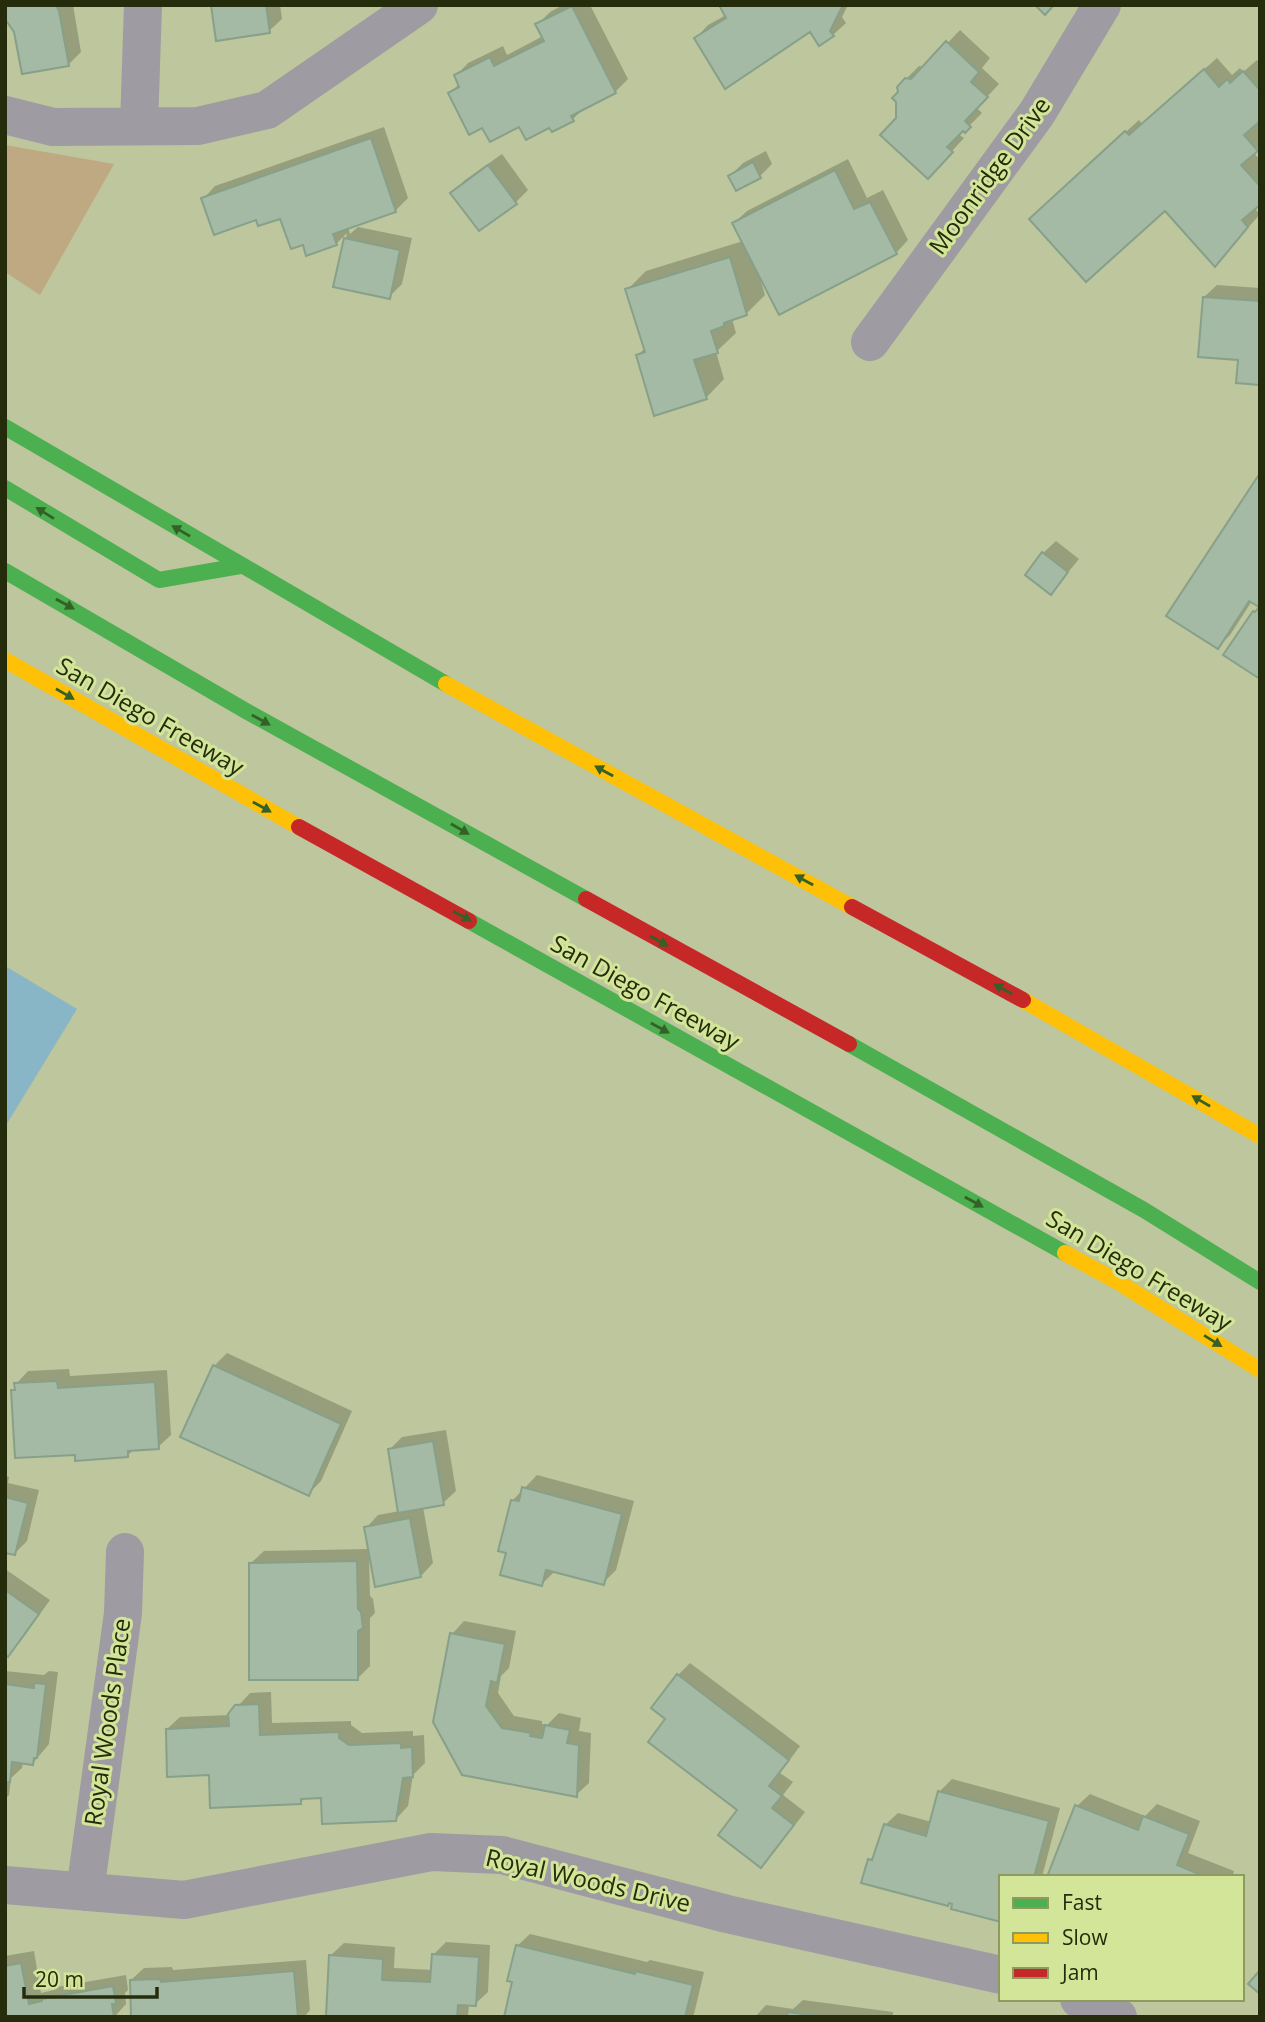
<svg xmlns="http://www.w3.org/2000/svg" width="1265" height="2022" viewBox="0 0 1265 2022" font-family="'Open Sans',sans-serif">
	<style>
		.green { fill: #bfa982 }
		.water { fill: #88b6c6 }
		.shadow { fill: #0003 }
		.building { fill: #a5baa4; stroke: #86a089; stroke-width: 2 }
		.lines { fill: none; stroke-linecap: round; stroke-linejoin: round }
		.street { stroke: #9e9ba2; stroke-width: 38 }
		.fast { stroke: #4caf50; stroke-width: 16 }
		.slow { stroke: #ffc107; stroke-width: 16 }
		.jam { stroke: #c62828; stroke-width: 16 }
		.oneway { fill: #356027 }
		.labels { text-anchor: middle; stroke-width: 6; stroke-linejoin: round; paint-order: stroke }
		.street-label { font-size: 24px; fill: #252c0c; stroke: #d3e598 }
	</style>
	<rect width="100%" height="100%" fill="#bdc69c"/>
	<path class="green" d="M5,145L114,164L40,295L5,272Z"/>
	<path class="water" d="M5,966L77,1009L5,1127Z"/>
	<path class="shadow" d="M5,5H73L81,52L69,64L15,31Z
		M213,5H280L282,19L269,31Z
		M563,5H590L628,79L615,92L586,106L573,119L552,130L550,126H483L450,93L460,83L456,76L468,63L503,46L507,55L543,36L537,25L550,12Z
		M721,5H848L842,17L846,23L833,35L819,43L811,30L696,38L708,25L726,15Z
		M960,30L990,58L982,68L999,84L977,108L982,113L965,130L964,128L958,134L964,138L940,164L897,118L906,79L919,66L925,67Z
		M1217,58L1232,75L1240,68L1243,72L1257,60L1260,63V119L1256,122L1260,126V146L1253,152L1260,160V202L1254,208L1260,214L1227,252L1165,208L1044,206L1139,120L1142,124Z
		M384,127L408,198L395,211L348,227L350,234L358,227L412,238L402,284L389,297L336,285L347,233L336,244L304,243L281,216L257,218L203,199L215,186Z
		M766,151L772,164L760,176H730L743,163Z
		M502,154L528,190L516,202L479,229L452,193L465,180Z
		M848,159L867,198L883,190L908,240L896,253L760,278L765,295L746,314L732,319L736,333L716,352L724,379L706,398L638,355L645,348L627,290L646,271L743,241L734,223L747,211Z
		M1217,285L1260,288V383L1240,359L1204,297Z
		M1260,476L1252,601L1230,635L1218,647Z
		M1056,541L1079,559L1051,593L1043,553Z
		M227,1353L352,1411L321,1481L308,1494L214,1366Z
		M69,1369L70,1376L167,1370L171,1435L158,1447L134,1449L127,1456L77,1453L13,1391L16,1387V1384L28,1371Z
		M446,1430L456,1491L443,1503L423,1507L433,1563L421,1576L369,1557L370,1596L373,1599L375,1613L370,1618V1666L358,1678L251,1563L264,1551L370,1549L366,1528L378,1515L400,1511L390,1449L402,1437Z
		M537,1475L634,1501L616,1570L603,1583L555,1571L542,1584L508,1552L512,1501Z
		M5,1476L9,1477L8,1483L39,1490L27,1541L15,1553L5,1551Z
		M5,1569L50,1600L20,1642L8,1654L5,1653Z
		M464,1621L516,1631L509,1668L501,1676L498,1693L514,1716L542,1721V1724L547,1725L559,1713L581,1718L579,1731L591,1733L589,1783L576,1795L463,1774L452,1634Z
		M690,1663L800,1746L780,1773L793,1782L783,1795L805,1812L773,1853L761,1866L739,1810L668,1718L678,1675Z
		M5,1671L44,1675L49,1671L58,1672L49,1744L33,1763L23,1762L22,1768L11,1778L9,1795L5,1799Z
		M271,1692L272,1723L351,1721V1725L362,1733L413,1731V1736L424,1735L425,1763L413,1775L408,1806L396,1819L323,1796L306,1797L300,1803L211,1773L167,1729L180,1717L230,1715L250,1693Z
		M952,1779L1060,1808L1042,1877H1001L955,1903L870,1860L876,1854L885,1825L898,1813L932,1822L939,1792Z
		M1090,1794L1145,1816L1157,1804L1200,1821L1188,1853L1234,1871L1232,1877H1049L1077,1806Z
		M530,1934L647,1962L650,1960L704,1972L694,2014L691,2017H505L514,1980L517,1946Z
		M446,1942L490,1945L488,1992L475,2004H469L468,2017H327L331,1955L344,1943L395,1947L394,1968L433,1970L434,1954Z
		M34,1951L41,1993L54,1990L57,1987L126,1975L128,1990L125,1993L126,2004L117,2014V2017H5V1956Z
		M306,1960L310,2010L304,2017H133L131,1980L144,1968L172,1967L173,1970Z
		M803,2000L893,2012V2017H755L766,2005L793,2009Z"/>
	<path class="building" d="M5,5H56L59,11L69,66L22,74L14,32L5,19Z
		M211,5H266L270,33L216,41Z
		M719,5H843L830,31L834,36L819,46L810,32L725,89L694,38L726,18Z
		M1035,5H1054L1045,15Z
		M572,6L616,93L571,116L574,121L552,132L549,128L526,140L519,127L490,142L482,128L469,135L448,93L459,87L454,75L490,57L494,66L544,41L535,24Z
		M946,41L979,72L971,82L988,97L965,121L971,127L965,133L963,131L947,147L953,152L928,179L880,135L896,118V102L892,98L898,92L897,87L905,78L911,79Z
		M1204,69L1219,87L1227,79L1230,83L1243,71L1260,90V121L1244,135L1258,151L1241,165L1260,186V205L1242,220L1248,227L1215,267L1165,211L1086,282L1029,219L1125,131L1129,135Z
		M371,138L396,212L333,234L337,245L306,256L303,245L291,249L280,219L258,226L256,220L214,235L201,198Z
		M753,162L761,178L736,191L728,176Z
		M488,165L517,204L479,231L450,193Z
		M835,170L854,209L870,202L897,254L779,315L732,223Z
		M344,238L400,250L390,299L333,287Z
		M730,257L747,315L724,323V326L711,331L718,353L694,360L707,399L654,416L636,355L645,352L625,289Z
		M1203,297L1260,301V385L1236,383L1238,360L1198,357Z
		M1260,473V679L1223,655L1253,611L1255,612L1259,607L1249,601L1218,649L1166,616Z
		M1042,552L1068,572L1051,595L1025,575Z
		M213,1365L341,1424L309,1496L180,1437Z
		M57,1381L58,1388L155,1382L159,1449L128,1451V1457L75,1461V1455L15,1458L11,1390H15L14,1383Z
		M433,1441L444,1505L398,1513L388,1449Z
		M522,1487L622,1514L604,1585L546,1570L542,1586L500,1575L506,1553L498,1551L511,1500L519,1501Z
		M5,1497L28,1503L15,1555L5,1553Z
		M410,1518L421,1577L375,1587L364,1527Z
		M357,1561L358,1609L361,1612L363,1628L358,1631V1680H249V1563Z
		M5,1590L39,1614L8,1657L5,1655Z
		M450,1633L505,1644L497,1683L491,1681L486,1706L502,1728L531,1733L530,1736L542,1738L545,1725L570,1730L567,1743L579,1745L577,1797L462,1775L433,1722Z
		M677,1674L789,1760L769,1786L782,1796L772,1808L794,1825L761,1868L718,1835L737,1810L648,1742L665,1719L651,1708Z
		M34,1683L46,1684L37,1758H34L33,1765L12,1762L10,1782H5V1684L34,1688Z
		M259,1704L260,1735L339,1732V1738L349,1745L401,1743V1748L412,1747L413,1777L403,1778L396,1821L322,1824L321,1798L301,1799V1804L210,1808L209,1775L167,1777L166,1729L229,1726L228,1714L235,1705Z
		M938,1791L1049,1821L1034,1877H1001V1922L951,1909L952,1904L949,1903L948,1906L861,1883L868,1859L872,1860L884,1824L926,1836Z
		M1075,1805L1138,1830L1143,1816L1189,1834L1177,1865L1206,1877H1047Z
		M516,1945L635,1974V1971L693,1985L685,2017H504L512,1982L507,1981Z
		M432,1954L479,1957L476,2006L458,2005L457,2017H326L329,1955L383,1959L382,1980L430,1982Z
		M21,1963L29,2004L42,2001V1999L113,1986L116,2004H112L114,2017H5V1966Z
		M1260,1970V1994L1248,1984Z
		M294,1971L298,2017H131L130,1980L160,1979L161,1982Z
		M788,2012L824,2017H787Z"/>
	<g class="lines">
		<path class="street" d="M5,115L53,127L198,126L267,110L419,5
			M139,126L143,5
			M870,342L1037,113L1102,5
			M5,1885L184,1900L431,1852L502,1855L727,1914L1001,1975
			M85,1892L123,1613L125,1552
			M1079,1999L1118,2017"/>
		<path class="fast" d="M5,427L446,684
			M5,488L159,580L240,566
			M5,571L246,711L586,899
			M469,921L1065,1253
			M849,1044L1144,1210L1260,1282"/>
		<path class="slow" d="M5,660L299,827
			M446,684L852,907
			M1023,1000L1260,1136
			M1065,1253L1118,1282L1260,1370"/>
		<path class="jam" d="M299,827L469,921
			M586,899L849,1044
			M852,907L1023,1000"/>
	</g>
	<defs><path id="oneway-solid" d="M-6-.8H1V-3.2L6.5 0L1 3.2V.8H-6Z" transform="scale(1.75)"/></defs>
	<g class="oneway">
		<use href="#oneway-solid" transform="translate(45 513) rotate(-148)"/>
		<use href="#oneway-solid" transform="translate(181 531) rotate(-150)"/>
		<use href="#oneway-solid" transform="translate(65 604) rotate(29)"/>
		<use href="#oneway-solid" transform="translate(65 694) rotate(30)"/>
		<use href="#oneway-solid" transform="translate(261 720) rotate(29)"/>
		<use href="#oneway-solid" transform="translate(604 771) rotate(-151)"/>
		<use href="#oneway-solid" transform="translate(262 807) rotate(29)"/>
		<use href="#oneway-solid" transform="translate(460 829) rotate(30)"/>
		<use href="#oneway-solid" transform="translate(804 880) rotate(-151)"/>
		<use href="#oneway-solid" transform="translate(462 916) rotate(29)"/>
		<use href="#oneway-solid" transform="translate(659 941) rotate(29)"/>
		<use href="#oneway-solid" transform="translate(1003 989) rotate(-151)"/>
		<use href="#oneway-solid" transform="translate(660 1028) rotate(29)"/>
		<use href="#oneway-solid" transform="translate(1201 1101) rotate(-150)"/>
		<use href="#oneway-solid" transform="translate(974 1202) rotate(29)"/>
		<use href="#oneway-solid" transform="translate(1213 1341) rotate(32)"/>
	</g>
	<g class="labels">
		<g class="street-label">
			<text transform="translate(990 176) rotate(-54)" y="8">Moonridge Drive</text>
			<text transform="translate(150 717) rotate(30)" y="8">San Diego Freeway</text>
			<text transform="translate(645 993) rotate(29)" y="8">San Diego Freeway</text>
			<text transform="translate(1139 1271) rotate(31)" y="8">San Diego Freeway</text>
			<text transform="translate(108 1722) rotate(-82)" y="8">Royal Woods Place</text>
			<text transform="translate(588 1881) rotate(13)" y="8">Royal Woods Drive</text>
		</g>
	</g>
	<rect width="1265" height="2022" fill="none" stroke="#252c0c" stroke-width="14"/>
	<rect x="999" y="1875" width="245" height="126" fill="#d3e598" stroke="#8d9b60" stroke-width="2"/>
	<rect x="1013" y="1898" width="35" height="10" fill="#4caf50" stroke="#8d9b60" stroke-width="2"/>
	<text x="1062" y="1910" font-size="21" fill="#252c0c">Fast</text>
	<rect x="1013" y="1933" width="35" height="10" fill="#ffc107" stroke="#8d9b60" stroke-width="2"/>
	<text x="1062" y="1945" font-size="21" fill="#252c0c">Slow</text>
	<rect x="1013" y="1968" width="35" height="10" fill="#c62828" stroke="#8d9b60" stroke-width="2"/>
	<text x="1062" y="1980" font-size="21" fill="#252c0c">Jam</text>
	<path d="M24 1987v10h133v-10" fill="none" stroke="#252c0c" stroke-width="3.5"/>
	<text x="35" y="1987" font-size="21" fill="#252c0c" stroke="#d3e598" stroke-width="5" paint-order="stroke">20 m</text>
</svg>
